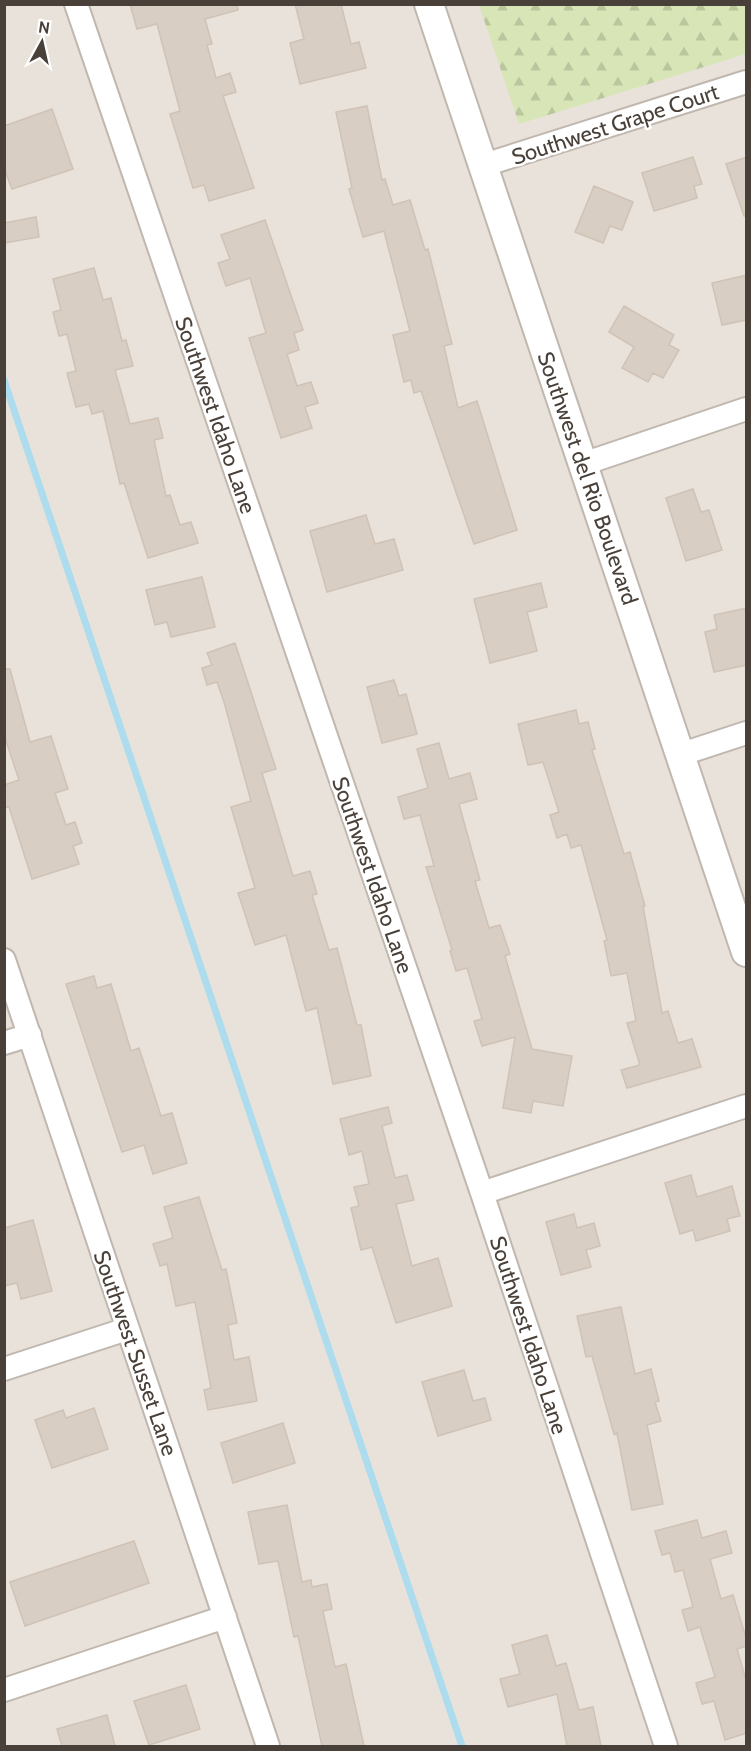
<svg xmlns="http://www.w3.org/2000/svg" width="751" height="1751" viewBox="0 0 751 1751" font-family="Cabin,sans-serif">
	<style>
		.residential { fill: #e8e2da }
		.forest { fill: url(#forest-firs) }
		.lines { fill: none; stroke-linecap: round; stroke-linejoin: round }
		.stream { stroke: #acdced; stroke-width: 7 }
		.building { fill: #d9cec4; stroke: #d0c2b5; stroke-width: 1.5 }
		.minor-casing { stroke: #c0b7ae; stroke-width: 26 }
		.tertiary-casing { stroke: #c0b7ae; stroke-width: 32 }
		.minor { stroke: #fff; stroke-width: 22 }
		.tertiary { stroke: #fff; stroke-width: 28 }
		.labels { text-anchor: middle; stroke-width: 5; stroke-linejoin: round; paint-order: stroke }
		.street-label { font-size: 22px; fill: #494039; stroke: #fff }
	</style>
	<defs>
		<pattern id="forest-firs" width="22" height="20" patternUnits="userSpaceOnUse" patternTransform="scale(1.5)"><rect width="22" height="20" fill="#d8e6b7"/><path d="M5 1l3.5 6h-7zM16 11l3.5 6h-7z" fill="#bbc69e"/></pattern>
	</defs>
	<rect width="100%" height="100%" fill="#f5f1eb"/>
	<path class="residential" d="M5,5H746V1746H5Z"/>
	<path class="forest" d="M479,5H746V54L519,124Z"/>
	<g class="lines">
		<path class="stream" d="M4,380L462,1746"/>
	</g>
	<path class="building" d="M130,4H237L238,10L205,19L212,44L207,45L216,78L230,73L236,92L223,96L254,188L209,201L204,185L193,188L170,114L180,111L157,24L137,29Z
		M295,4H341L351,44L359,42L366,68L300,84L290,43L304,39Z
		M367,106L382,180L385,179L393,205L410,200L425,250L428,249L452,344L444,346L458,408L477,401L517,530L474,544L421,391L414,393L411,380L404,382L393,335L410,331L384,231L363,237L349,189L352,188L336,112Z
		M52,109L73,169L12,189L4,168V126Z
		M693,157L702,184L694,186L697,198L654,211L642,173Z
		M747,157V216H744L726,164Z
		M594,186L633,202L622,230L610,226L603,243L575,232Z
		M36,217L39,237L4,243V223Z
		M265,220L303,330L294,333L299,350L287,354L297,386L311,382L318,403L305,407L312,428L281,438L249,338L266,333L250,278L226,286L218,263L230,259L221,235Z
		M94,268L103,300L111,298L122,341L126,340L133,366L115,370L130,424L158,418L163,438L154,440L166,496L170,495L180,525L191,522L198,543L148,558L124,483L120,484L103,411L92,414L89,404L76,407L67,373L76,371L67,334L59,336L53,312L61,310L53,279Z
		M747,275V320L722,325L712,283Z
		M624,306L674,335L669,345L679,350L663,378L653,373L648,382L622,368L634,347L609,332Z
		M693,489L701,512L709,510L722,550L686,561L666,498Z
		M366,515L375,544L394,539L403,570L327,592L310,531Z
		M202,577L215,627L171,637L167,622L155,625L146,590Z
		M541,583L547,607L527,612L537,651L490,663L474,599Z
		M747,608V665L714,672L705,632L717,629L714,615Z
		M235,643L276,769L262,773L293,876L310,871L317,894L312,895L329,950L337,948L357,1025H361L371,1076L333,1084L317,1008L306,1011L286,935L255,945L238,893L255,888L231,807L251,801L224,702L217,682L207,685L202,668L212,665L207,653Z
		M4,669H10L30,742L51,736L68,789L55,793L66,825L75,822L82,843L73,846L79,864L32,879L9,807L4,808V785L19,780L4,735Z
		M394,680L399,696L406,694L417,734L382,743L367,687Z
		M576,710L579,724L588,722L595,749L592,750L624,854L630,852L645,906H643L662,1013L668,1011L678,1043L692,1039L701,1067L627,1088L621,1070L640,1065L627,1023L636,1021L627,973L611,976L604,941L607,940L581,845L571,848L567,834L557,838L550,815L559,812L543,762L528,765L518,724Z
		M439,743L449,779L470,773L477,799L459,804L480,880L475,881L489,928L500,925L510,954L505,956L532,1049L572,1056L563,1106L533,1101L531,1113L503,1108L515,1037L482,1046L474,1021L482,1019L467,968L456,971L450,951L452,950L426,867L434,866L420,815L404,819L398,797L428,788L417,749Z
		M94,976L97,988L111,984L131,1051L139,1048L161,1116L172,1113L187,1163L153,1174L144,1145L122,1152L66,984Z
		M388,1107L392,1123L382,1126L395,1178L407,1175L414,1200L396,1204L412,1266L438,1258L452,1306L396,1323L372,1247L361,1250L351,1208L359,1206L354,1187L369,1184L362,1151L349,1155L340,1119Z
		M691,1175L697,1197L732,1186L740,1216L727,1219L730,1231L696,1241L693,1230L680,1234L665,1183Z
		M199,1197L222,1270L226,1269L237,1323L228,1325L234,1360L249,1357L257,1401L208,1410L204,1390L211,1388L195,1302L176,1306L167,1264L160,1266L153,1244L173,1238L164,1207Z
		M574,1214L577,1228L594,1223L600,1246L586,1250L591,1267L561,1275L546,1222Z
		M33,1220L52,1291L21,1299L17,1283L4,1286V1228Z
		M621,1307L635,1374L651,1369L659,1401L655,1402L661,1421L647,1425L663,1504L632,1510L617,1433L614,1434L592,1356L586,1357L577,1316Z
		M464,1370L473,1401L485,1398L491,1420L438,1436L422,1382Z
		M94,1408L108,1449L52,1468L35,1420L63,1410L66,1418Z
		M283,1423L295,1463L233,1483L221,1443Z
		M287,1505L302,1582L311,1580L312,1587L327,1584L332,1609L323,1611L335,1667L346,1664L364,1746H322L298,1636L294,1637L278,1561L259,1564L248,1512Z
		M697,1520L702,1538L726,1531L732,1553L710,1559L721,1599L733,1595L747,1641V1646L737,1649L747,1683V1733L725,1740L714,1701L702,1704L696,1683L715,1677L700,1627L688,1631L682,1610L693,1607L683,1570L675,1572L670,1553L662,1555L655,1531Z
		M134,1541L149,1583L25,1626L10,1582Z
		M547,1635L556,1666L566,1663L579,1710L593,1707L601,1746H567L557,1694L508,1707L500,1679L520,1674L512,1645Z
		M186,1685L200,1729L149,1745L134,1701Z
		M107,1715L115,1746H62L57,1729Z"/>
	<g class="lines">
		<g class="minor-casing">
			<path id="minor" d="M76,4L482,1193L666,1746
				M484,165L746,82
				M583,464L746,409
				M682,754L746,733
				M4,960L268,1746
				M4,1043L30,1035
				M482,1193L746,1106
				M4,1369L127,1329
				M4,1690L225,1617"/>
		</g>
		<g class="tertiary-casing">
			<path id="tertiary" d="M429,4L746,952"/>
		</g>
		<use href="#minor" class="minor"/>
		<use href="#tertiary" class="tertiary"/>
	</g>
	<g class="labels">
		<g class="street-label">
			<text transform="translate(615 124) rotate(-18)" y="8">Southwest Grape Court</text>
			<text transform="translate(216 415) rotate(71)" y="8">Southwest Idaho Lane</text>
			<text transform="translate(588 478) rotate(71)" y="8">Southwest del Rio Boulevard</text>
			<text transform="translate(373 875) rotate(71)" y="8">Southwest Idaho Lane</text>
			<text transform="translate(529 1335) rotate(72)" y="8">Southwest Idaho Lane</text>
			<text transform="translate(136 1353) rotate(71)" y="8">Southwest Susset Lane</text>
		</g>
	</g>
	<rect width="751" height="1751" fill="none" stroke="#494039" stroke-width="12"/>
	<g transform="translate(42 42) rotate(8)" stroke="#ffffff" stroke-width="4.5" paint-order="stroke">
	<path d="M0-4.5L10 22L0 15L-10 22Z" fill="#494039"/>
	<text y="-9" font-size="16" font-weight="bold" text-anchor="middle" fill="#494039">N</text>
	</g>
</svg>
